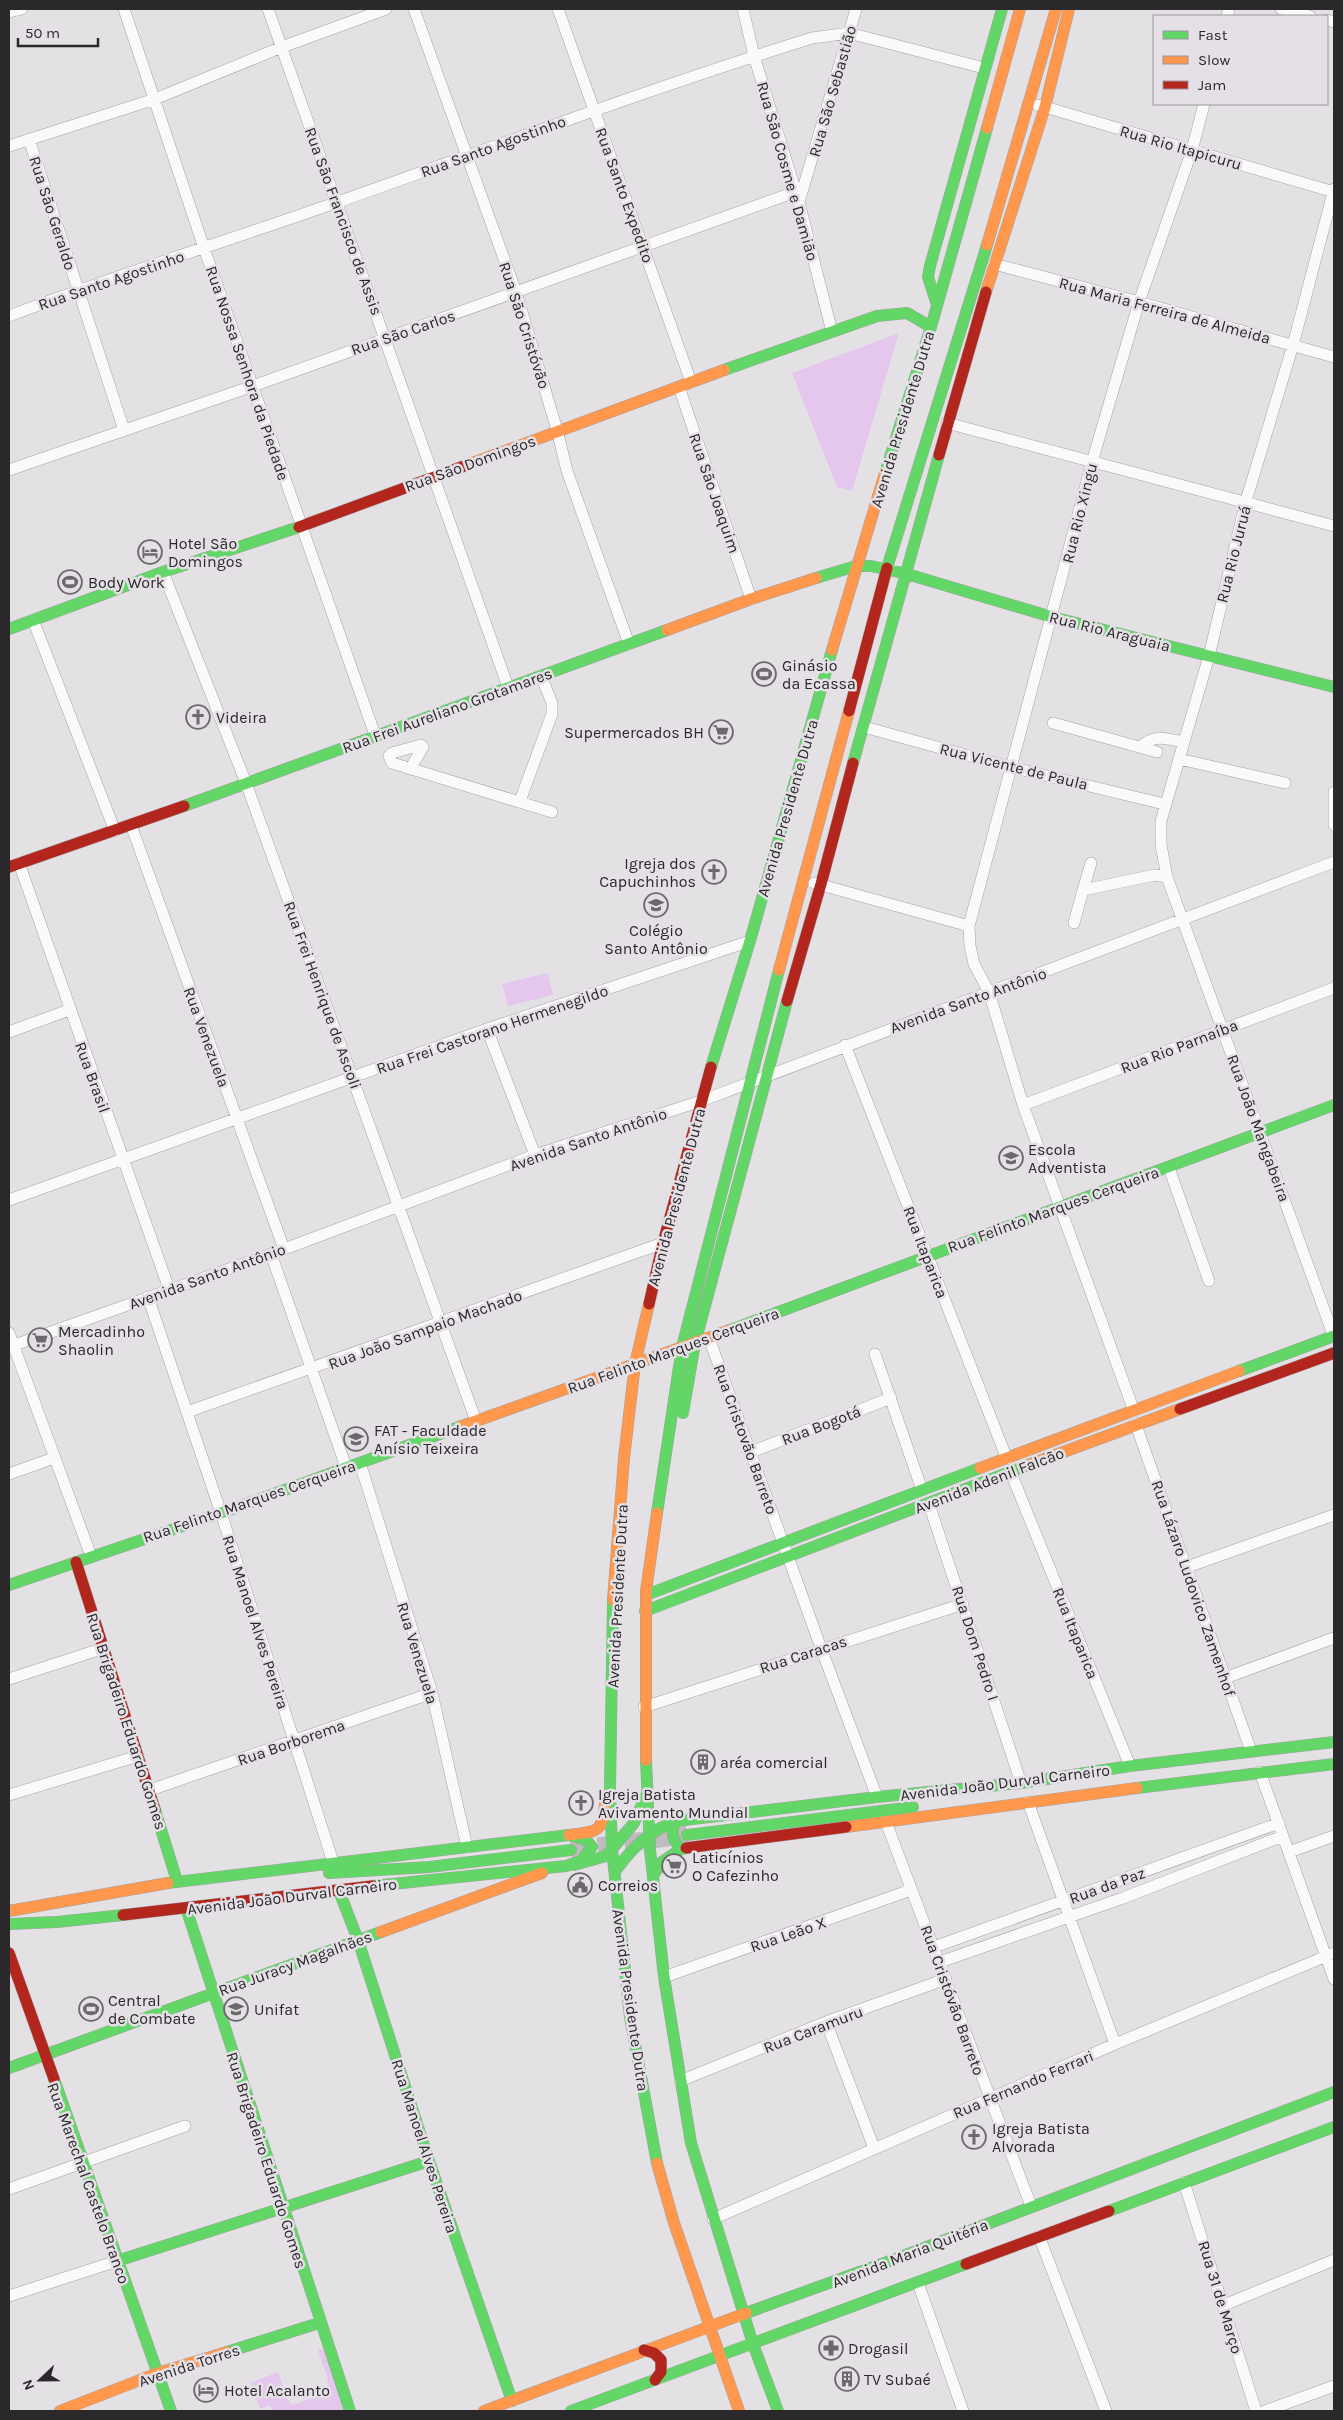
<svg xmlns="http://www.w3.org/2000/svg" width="1343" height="2420" viewBox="0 0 1343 2420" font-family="Karla,sans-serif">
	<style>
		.green { fill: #e5c7ed }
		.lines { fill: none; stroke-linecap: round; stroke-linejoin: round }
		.primary-tunnel { stroke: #bfbcc0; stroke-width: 18; stroke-dasharray: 18 9; stroke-linecap: butt }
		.street-casing { stroke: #a4a1a4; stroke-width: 12 }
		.fast-casing { stroke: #a4a1a4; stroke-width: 12 }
		.slow-casing { stroke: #a4a1a4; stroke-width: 12 }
		.jam-casing { stroke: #a4a1a4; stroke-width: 12 }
		.street { stroke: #fbfafb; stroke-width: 11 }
		.fast { stroke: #63d668; stroke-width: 11 }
		.slow { stroke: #ff974d; stroke-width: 11 }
		.jam { stroke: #b3261e; stroke-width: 11 }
		.labels { text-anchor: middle; stroke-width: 5; stroke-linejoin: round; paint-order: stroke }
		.street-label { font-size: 16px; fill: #2a282a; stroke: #e5e0e6 }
		.poi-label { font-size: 16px; fill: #2a282a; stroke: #e5e0e6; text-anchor: start }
	</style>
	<rect width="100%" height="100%" fill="#e4e1e5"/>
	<path class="green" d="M899,333L852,491L837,487L792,373Z
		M548,973L553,995L508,1006L502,984Z
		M325,2348L346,2411H273L270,2405L260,2409L251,2383L278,2372L287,2398L292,2405L327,2393L328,2380L318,2350Z"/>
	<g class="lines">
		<path class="primary-tunnel" d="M571,1850L687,1835"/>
		<g class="street-casing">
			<path id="street" d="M124,9L204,248L375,735
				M268,9L508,687
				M414,9L516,292L557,430L567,471L629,644
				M558,9L691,382
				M743,9L754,56L799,202L832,332
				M1281,9L1310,16
				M9,12L22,9
				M1227,16L1229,9
				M1327,20L1334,22
				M1038,105L1334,192
				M29,139L124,430
				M9,146L155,99L282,47L386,9
				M1334,189L1293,345L1246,501L1209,656L1161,821V845L1167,877L1334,1337
				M799,202L856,9
				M994,264L1139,302L1334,357
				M9,316C117,275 227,241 335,203C494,147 651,88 812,38L849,33L984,68
				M679,387L751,599
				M947,423L1334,526
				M9,470L253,386L795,192
				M163,572L246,783L476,1421
				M33,620L115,831
				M1053,723L1157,752
				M864,727L1010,767L1164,804
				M1140,747C1155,734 1165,738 1183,742
				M1179,759L1285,783
				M410,769L423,747L421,745L392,753L389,756L392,763L552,812
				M1334,792V825
				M520,801L552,714V703L541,676
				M131,825L284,1249
				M19,863L169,1289
				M814,883L969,926
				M1083,890L1091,863
				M1074,923L1083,890L1155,875L1167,877
				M487,1029L535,1155
				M9,1032L69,1010
				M845,1045L1007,1459
				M1023,1105L1334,988
				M1169,1168L1209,1281
				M9,1200L487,1029L750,941
				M271,1254L346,1467
				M148,1297L221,1513L333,1862
				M9,1333L91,1556
				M709,1338L821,1648L877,1797
				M9,1347L271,1254L535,1155L701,1101L1334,862
				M875,1354L922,1490
				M1134,1411L1023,1105L989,992L974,964L970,946L969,926L1092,462L1139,302L1192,150L1204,104
				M187,1412L663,1243
				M1136,1425L1251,1751
				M751,1452L891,1398
				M360,1463L432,1693L467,1847
				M1011,1473L1130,1766
				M9,1474L54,1458
				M929,1504L1021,1783
				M1187,1567L1334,1515
				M1225,1678L1334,1638
				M9,1679L104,1648
				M644,1707L963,1604
				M1260,1772L1334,1979
				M150,1790L432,1693
				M9,1795L138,1756
				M1028,1802L1115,2044
				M886,1822L1031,2206
				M1289,1852L1334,1836
				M934,1947L1279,1823
				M940,1962L1123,1898L1283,1836
				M664,1977L911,1890
				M826,2022L874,2148
				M680,2081L826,2022L946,1979
				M1184,2182L1256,2411
				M9,2189L185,2126
				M713,2219L1115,2044L1334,1953
				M1039,2236L1106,2411
				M918,2283L963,2411
				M9,2296L117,2261
				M1224,2305L1334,2260
				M1265,2411L1334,2386"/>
		</g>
		<g class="fast-casing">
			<path id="fast" d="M937,305L928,277L930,266L1002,9
				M724,370L877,316L907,313L931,327
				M885,473L931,327L987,128
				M887,568L987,245
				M816,578L856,566H871L907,574L1052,617L1334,687
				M9,629L163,572L299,527
				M853,763L939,455
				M184,806L667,630
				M711,1067L750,941L832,650
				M730,1330L1334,1105
				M1239,1371L1334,1336
				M683,1413L695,1343L787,1001
				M657,1513L682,1347L779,970
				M9,1585L221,1513L462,1426
				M646,1595L980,1468
				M613,1600L610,1790L612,1849L630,2017L657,2163
				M645,1611L1028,1465
				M646,1760L650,1850L664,1977L691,2143L753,2344L778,2411
				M1137,1788L1334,1764
				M155,1810L177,1881
				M687,1835L913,1807
				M686,1848L681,1849C672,1840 670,1832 676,1821L877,1797L1021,1783L1130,1766L1334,1742
				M574,1865L606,1856L634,1823L645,1797
				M616,1870C633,1847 649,1831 676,1821
				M329,1873L429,1867L571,1850
				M653,1876L662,1862L681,1849
				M168,1883L569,1835L586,1840L592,1847L581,1861L566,1866L373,1886
				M339,1891L358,1940L429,2161L512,2401
				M186,1908L350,2411
				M9,1924L57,1922L123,1915
				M9,2068L381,1932
				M54,2079L171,2411
				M1109,2211L1334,2127
				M117,2261L429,2161
				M746,2313L890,2261L1334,2092
				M227,2352L319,2323
				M571,2411L966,2264"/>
		</g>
		<g class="slow-casing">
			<path id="slow" d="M987,128L1020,9
				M987,245L1056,9
				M986,292L1045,107L1069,9
				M467,465L724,370
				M667,630L751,599L816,578
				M832,650L885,473
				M779,970L849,711
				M462,1426L730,1330
				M1028,1465L1180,1409
				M980,1468L1239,1371
				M613,1600L624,1458L635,1364L649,1304
				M646,1760V1591L657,1513
				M846,1827L1137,1788
				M569,1835C597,1831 602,1834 605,1804
				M9,1911L168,1883
				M381,1932L542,1873
				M657,2163L674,2223L739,2411
				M60,2411L158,2373L227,2352
				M484,2411L746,2313"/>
		</g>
		<g class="jam-casing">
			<path id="jam" d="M939,455L986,292
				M299,527L467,465
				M849,711L887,568
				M9,867L184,806
				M787,1001L821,884L853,763
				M649,1304L663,1243L711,1067
				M1180,1409L1334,1353
				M76,1562L155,1810
				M686,1848L846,1827
				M123,1915L373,1886
				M9,1953L54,2079
				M966,2264L1109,2211
				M644,2350L654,2353L661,2360V2372L655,2380"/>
		</g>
		<use href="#street" class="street"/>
		<use href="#fast" class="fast"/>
		<use href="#slow" class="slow"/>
		<use href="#jam" class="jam"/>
	</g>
	<defs>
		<g id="hotel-ring" transform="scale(1.25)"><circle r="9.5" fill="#e5e0e6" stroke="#6b696b" stroke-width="1.5"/><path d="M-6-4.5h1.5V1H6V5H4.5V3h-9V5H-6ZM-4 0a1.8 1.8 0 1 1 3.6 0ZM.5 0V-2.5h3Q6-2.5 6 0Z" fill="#6b696b"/></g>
		<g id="stadium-ring" transform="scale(1.25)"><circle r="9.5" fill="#e5e0e6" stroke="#6b696b" stroke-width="1.5"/><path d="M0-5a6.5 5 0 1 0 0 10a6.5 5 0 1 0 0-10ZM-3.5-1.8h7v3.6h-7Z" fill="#6b696b"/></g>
		<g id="church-ring" transform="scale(1.25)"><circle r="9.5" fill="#e5e0e6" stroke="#6b696b" stroke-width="1.5"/><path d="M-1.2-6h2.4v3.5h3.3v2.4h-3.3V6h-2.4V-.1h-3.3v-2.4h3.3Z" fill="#6b696b"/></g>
		<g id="supermarket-ring" transform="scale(1.25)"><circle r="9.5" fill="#e5e0e6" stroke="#6b696b" stroke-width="1.5"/><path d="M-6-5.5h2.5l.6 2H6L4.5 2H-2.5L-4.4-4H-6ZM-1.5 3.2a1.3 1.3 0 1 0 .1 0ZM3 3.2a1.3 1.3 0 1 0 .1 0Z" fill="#6b696b"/></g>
		<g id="school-ring" transform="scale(1.25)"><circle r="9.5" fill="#e5e0e6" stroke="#6b696b" stroke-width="1.5"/><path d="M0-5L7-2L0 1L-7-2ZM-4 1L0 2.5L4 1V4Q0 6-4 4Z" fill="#6b696b"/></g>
		<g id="university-ring" transform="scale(1.25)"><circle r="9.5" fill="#e5e0e6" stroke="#6b696b" stroke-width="1.5"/><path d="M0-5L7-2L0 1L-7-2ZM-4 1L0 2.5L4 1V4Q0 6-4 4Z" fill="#6b696b"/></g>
		<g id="building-ring" transform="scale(1.25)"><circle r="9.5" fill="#e5e0e6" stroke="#6b696b" stroke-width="1.5"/><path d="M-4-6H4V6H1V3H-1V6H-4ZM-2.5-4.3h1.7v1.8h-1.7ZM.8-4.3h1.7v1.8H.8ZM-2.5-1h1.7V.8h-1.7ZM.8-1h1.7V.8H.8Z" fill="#6b696b"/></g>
		<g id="civic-ring" transform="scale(1.25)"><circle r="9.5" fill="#e5e0e6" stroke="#6b696b" stroke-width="1.5"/><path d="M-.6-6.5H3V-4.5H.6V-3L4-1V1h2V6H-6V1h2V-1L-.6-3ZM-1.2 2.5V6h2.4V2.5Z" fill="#6b696b"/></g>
		<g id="pharmacy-ring" transform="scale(1.25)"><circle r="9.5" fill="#e5e0e6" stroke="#6b696b" stroke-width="1.5"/><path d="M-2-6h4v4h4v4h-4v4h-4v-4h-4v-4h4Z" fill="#6b696b"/></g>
	</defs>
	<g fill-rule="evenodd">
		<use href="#hotel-ring" x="150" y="552"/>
		<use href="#stadium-ring" x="70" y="582"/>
		<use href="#stadium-ring" x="764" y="674"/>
		<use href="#church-ring" x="198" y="717"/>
		<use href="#supermarket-ring" x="721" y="732"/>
		<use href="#church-ring" x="714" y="872"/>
		<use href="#school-ring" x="656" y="905"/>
		<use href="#school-ring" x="1011" y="1158"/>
		<use href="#supermarket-ring" x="40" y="1340"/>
		<use href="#university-ring" x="356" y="1439"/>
		<use href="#building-ring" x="703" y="1762"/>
		<use href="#church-ring" x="581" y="1803"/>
		<use href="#supermarket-ring" x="674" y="1866"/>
		<use href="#civic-ring" x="580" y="1885"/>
		<use href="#stadium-ring" x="91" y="2009"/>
		<use href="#university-ring" x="236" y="2009"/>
		<use href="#church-ring" x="974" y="2137"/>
		<use href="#pharmacy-ring" x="831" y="2348"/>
		<use href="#building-ring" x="847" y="2379"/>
		<use href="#hotel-ring" x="206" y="2390"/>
	</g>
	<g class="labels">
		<g class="street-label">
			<text transform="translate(832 91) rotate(-74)" y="6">Rua São Sebastião</text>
			<text transform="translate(493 146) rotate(-20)" y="6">Rua Santo Agostinho</text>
			<text transform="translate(1181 147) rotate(16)" y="6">Rua Rio Itapicuru</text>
			<text transform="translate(788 171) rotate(74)" y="6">Rua São Cosme e Damião</text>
			<text transform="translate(625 195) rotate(70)" y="6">Rua Santo Expedito</text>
			<text transform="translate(53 213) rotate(72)" y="6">Rua São Geraldo</text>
			<text transform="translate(344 221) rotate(70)" y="6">Rua São Francisco de Assis</text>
			<text transform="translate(111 280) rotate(-19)" y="6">Rua Santo Agostinho</text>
			<text transform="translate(1165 310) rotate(15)" y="6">Rua Maria Ferreira de Almeida</text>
			<text transform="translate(525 325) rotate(72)" y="6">Rua São Cristóvão</text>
			<text transform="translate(403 332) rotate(-19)" y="6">Rua São Carlos</text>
			<text transform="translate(248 373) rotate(71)" y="6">Rua Nossa Senhora da Piedade</text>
			<text transform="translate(902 419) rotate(-73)" y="6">Avenida Presidente Dutra</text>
			<text transform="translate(470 463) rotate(-20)" y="6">Rua São Domingos</text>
			<text transform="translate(715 493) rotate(71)" y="6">Rua São Joaquim</text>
			<text transform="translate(1079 513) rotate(-76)" y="6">Rua Rio Xingu</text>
			<text transform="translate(1233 554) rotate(-76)" y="6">Rua Rio Juruá</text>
			<text transform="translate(1110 631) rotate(14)" y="6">Rua Rio Araguaia</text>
			<text transform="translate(447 710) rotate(-20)" y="6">Rua Frei Aureliano Grotamares</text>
			<text transform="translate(1014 766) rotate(14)" y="6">Rua Vicente de Paula</text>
			<text transform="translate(787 808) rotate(-74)" y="6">Avenida Presidente Dutra</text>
			<text transform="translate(323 995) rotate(70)" y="6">Rua Frei Henrique de Ascoli</text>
			<text transform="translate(968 1000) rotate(-20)" y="6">Avenida Santo Antônio</text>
			<text transform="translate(492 1029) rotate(-19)" y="6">Rua Frei Castorano Hermenegildo</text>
			<text transform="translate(207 1037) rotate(70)" y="6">Rua Venezuela</text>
			<text transform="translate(1179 1046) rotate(-21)" y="6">Rua Rio Parnaíba</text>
			<text transform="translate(93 1077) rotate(70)" y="6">Rua Brasil</text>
			<text transform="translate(1259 1128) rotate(70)" y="6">Rua João Mangabeira</text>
			<text transform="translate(588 1139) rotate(-19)" y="6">Avenida Santo Antônio</text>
			<text transform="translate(676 1197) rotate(-75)" y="6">Avenida Presidente Dutra</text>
			<text transform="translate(1053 1209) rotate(-20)" y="6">Rua Felinto Marques Cerqueira</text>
			<text transform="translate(926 1252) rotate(69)" y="6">Rua Itaparica</text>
			<text transform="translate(207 1276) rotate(-20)" y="6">Avenida Santo Antônio</text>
			<text transform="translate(425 1329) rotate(-20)" y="6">Rua João Sampaio Machado</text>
			<text transform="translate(673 1350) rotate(-20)" y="6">Rua Felinto Marques Cerqueira</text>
			<text transform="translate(821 1425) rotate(-21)" y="6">Rua Bogotá</text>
			<text transform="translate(746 1439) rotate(70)" y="6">Rua Cristovão Barreto</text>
			<text transform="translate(989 1480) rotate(-21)" y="6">Avenida Adenil Falcão</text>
			<text transform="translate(249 1501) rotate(-19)" y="6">Rua Felinto Marques Cerqueira</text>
			<text transform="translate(1194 1588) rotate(71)" y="6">Rua Lázaro Ludovico Zamenhof</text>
			<text transform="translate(617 1596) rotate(-87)" y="6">Avenida Presidente Dutra</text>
			<text transform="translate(256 1622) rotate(72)" y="6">Rua Manoel Alves Pereira</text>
			<text transform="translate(1076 1633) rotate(68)" y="6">Rua Itaparica</text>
			<text transform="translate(976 1643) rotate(72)" y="6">Rua Dom Pedro I</text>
			<text transform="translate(418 1653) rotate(73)" y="6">Rua Venezuela</text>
			<text transform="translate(803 1654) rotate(-18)" y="6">Rua Caracas</text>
			<text transform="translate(127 1721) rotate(72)" y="6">Rua Brigadeiro Eduardo Gomes</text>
			<text transform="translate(291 1742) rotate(-19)" y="6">Rua Borborema</text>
			<text transform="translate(1005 1782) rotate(-7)" y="6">Avenida João Durval Carneiro</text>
			<text transform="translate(1107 1885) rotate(-20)" y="6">Rua da Paz</text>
			<text transform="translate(292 1896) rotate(-7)" y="6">Avenida João Durval Carneiro</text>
			<text transform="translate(788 1934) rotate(-19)" y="6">Rua Leão X</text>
			<text transform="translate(295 1963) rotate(-20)" y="6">Rua Juracy Magalhães</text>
			<text transform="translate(631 2000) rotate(82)" y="6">Avenida Presidente Dutra</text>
			<text transform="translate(953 2000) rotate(70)" y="6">Rua Cristóvão Barreto</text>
			<text transform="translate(813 2029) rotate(-21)" y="6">Rua Caramuru</text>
			<text transform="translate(1023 2084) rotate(-23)" y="6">Rua Fernando Ferrari</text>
			<text transform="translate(425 2146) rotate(72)" y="6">Rua Manoel Alves Pereira</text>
			<text transform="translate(267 2160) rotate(72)" y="6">Rua Brigadeiro Eduardo Gomes</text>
			<text transform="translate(89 2183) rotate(70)" y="6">Rua Marechal Castelo Branco</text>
			<text transform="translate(910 2253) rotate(-21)" y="6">Avenida Maria Quitéria</text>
			<text transform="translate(1221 2297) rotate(73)" y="6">Rua 31 de Março</text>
			<text transform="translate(189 2365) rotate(-18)" y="6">Avenida Torres</text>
		</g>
		<g class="poi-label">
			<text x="168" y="549">Hotel São<tspan x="168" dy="18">Domingos</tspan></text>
			<text x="88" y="588">Body Work</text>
			<text x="782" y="671">Ginásio<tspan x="782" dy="18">da Ecassa</tspan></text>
			<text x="216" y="723">Videira</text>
			<text x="704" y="738" text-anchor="end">Supermercados BH</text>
			<text x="696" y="869" text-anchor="end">Igreja dos<tspan x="696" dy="18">Capuchinhos</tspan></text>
			<text x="656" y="936" text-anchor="middle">Colégio<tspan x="656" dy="18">Santo Antônio</tspan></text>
			<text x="1028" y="1155">Escola<tspan x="1028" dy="18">Adventista</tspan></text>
			<text x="58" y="1337">Mercadinho<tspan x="58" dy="18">Shaolin</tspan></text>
			<text x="374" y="1436">FAT - Faculdade<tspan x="374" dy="18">Anísio Teixeira</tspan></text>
			<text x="720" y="1768">aréa comercial</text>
			<text x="598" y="1800">Igreja Batista<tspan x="598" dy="18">Avivamento Mundial</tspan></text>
			<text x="692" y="1863">Laticínios<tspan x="692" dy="18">O Cafezinho</tspan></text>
			<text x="598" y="1891">Correios</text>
			<text x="108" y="2006">Central<tspan x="108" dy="18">de Combate</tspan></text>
			<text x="254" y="2015">Unifat</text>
			<text x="992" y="2134">Igreja Batista<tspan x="992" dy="18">Alvorada</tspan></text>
			<text x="848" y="2354">Drogasil</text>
			<text x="864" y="2385">TV Subaé</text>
			<text x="224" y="2396">Hotel Acalanto</text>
		</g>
	</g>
	<rect width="1343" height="2420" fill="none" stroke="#2a282a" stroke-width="20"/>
	<rect x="1153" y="15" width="175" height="90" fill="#e5e0e6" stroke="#9a969b"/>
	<rect x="1163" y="31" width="25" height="8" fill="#63d668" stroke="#9a969b"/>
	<text x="1198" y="40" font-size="15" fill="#2a282a">Fast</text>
	<rect x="1163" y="56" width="25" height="8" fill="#ff974d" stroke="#9a969b"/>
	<text x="1198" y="65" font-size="15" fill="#2a282a">Slow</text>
	<rect x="1163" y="81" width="25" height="8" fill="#b3261e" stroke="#9a969b"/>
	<text x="1198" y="90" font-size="15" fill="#2a282a">Jam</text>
	<g transform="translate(40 2380) rotate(248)" stroke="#e5e0e6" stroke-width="4" paint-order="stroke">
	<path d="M0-4L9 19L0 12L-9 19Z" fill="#2a282a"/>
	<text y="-8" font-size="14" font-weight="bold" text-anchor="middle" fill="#2a282a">N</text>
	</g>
	<path d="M18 38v8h80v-8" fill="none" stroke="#2a282a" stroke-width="2.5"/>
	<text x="25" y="38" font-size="15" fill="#2a282a" stroke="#e5e0e6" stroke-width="4" paint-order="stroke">50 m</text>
</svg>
